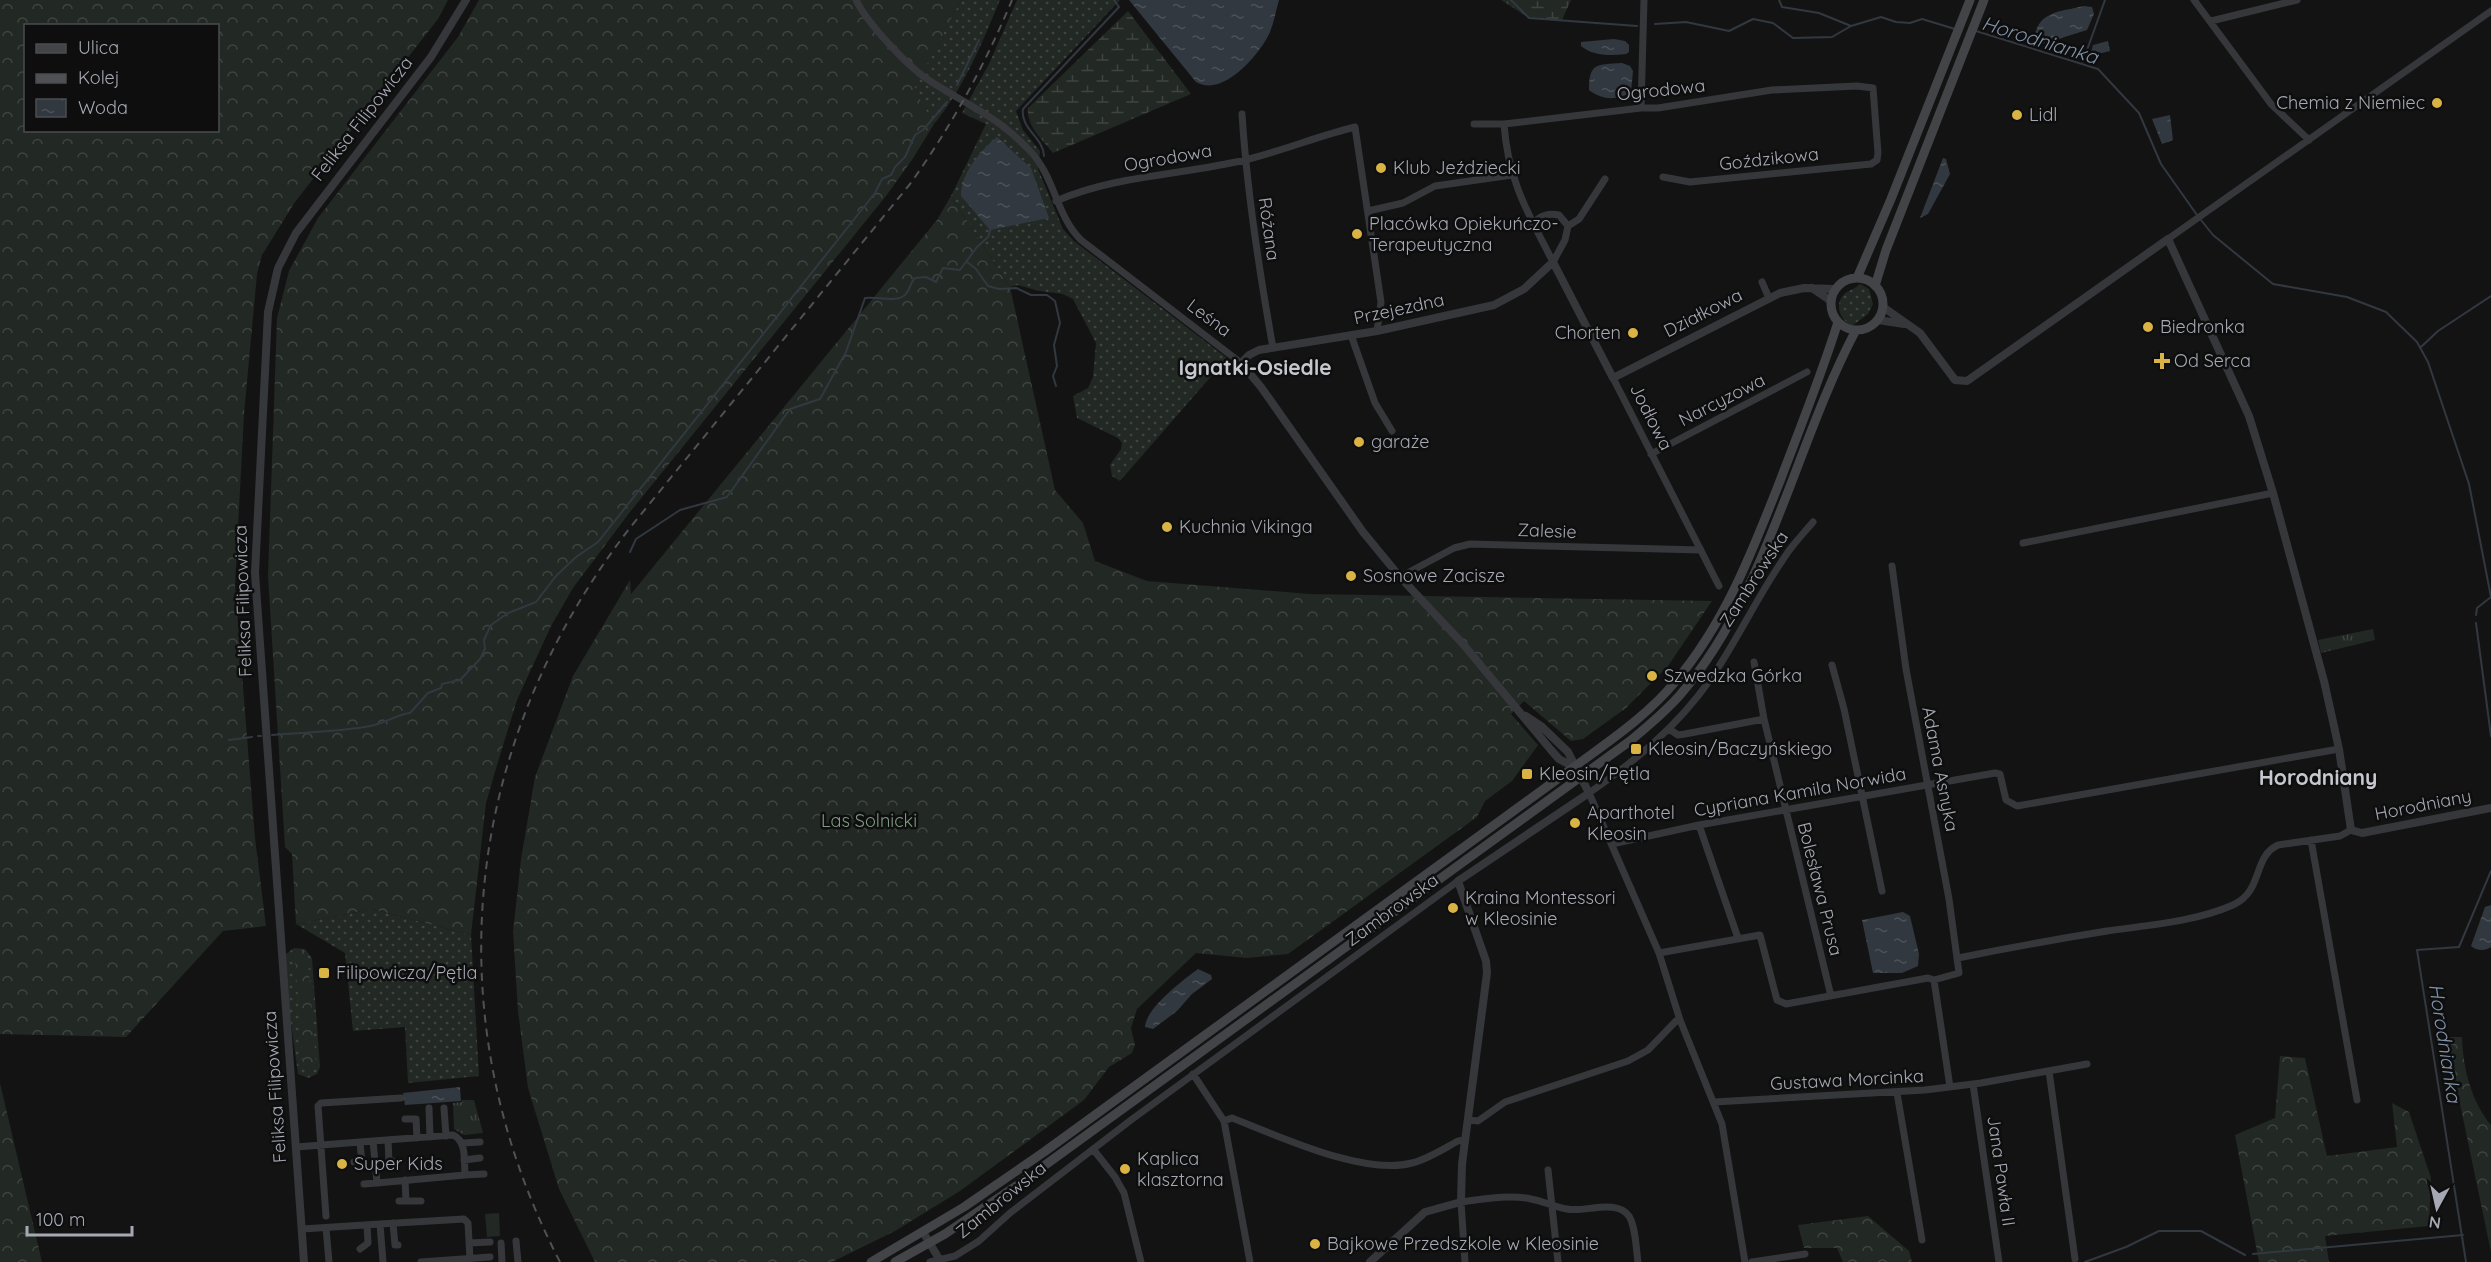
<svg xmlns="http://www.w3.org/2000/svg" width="2491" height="1262" viewBox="0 0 2491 1262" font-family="Quicksand,sans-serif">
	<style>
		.grass { fill: url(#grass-dots) }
		.forest { fill: url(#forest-crowns); fill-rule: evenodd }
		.wetland { fill: url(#wetland-marsh) }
		.park { fill: url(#park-tufts) }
		.garden { fill: #222823 }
		.water { fill: url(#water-ripples) }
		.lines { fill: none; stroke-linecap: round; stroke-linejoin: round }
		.stream { stroke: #32383f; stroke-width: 2 }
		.minor { stroke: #36373b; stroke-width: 7 }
		.tertiary { stroke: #36373b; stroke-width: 8 }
		.secondary { stroke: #434448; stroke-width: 9 }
		.rail { stroke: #505155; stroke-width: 2; stroke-dasharray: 8 6; stroke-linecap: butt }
		.poi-dot { fill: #dab345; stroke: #0e0e0f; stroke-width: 2 }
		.labels { text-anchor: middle; stroke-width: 5; stroke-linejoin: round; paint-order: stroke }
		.street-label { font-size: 18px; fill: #a6a9b3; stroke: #0e0e0f }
		.poi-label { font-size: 18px; fill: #a6a9b3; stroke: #0e0e0f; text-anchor: start }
		.park-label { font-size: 18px; fill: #7f9c83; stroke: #0e0e0f }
		.water-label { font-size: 20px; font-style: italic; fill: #8194aa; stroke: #0e0e0f }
		.quarter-label { font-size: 21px; font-weight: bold; fill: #c6c8cf; stroke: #0e0e0f }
	</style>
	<defs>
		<pattern id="grass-dots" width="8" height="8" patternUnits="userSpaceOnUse" patternTransform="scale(1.5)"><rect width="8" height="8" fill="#222823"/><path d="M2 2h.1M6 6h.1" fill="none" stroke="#3f4441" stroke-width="1.8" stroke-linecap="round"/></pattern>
		<pattern id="forest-crowns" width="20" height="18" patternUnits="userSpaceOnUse" patternTransform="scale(1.5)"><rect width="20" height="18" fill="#222823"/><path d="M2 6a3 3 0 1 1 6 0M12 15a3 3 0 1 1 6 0" fill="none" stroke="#3f4441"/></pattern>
		<pattern id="wetland-marsh" width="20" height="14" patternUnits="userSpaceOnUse" patternTransform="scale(1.5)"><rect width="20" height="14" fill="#222823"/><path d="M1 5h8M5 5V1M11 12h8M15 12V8" fill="none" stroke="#3f4441"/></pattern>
		<pattern id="park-tufts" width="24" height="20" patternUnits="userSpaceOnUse" patternTransform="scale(1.5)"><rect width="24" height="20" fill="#222823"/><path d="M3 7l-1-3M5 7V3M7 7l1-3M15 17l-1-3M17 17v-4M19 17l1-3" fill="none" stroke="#3f4441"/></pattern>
		<pattern id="water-ripples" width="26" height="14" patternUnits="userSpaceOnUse" patternTransform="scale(1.5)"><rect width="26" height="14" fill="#32383f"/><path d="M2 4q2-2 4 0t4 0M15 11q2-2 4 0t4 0" fill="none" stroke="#4d5258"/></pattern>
	</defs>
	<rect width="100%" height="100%" fill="#131314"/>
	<path class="grass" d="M961,0H1000C982,43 964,88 934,124L913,89Z
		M1017,0H1120L1016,111L1023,130L1040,151L1038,169L1063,229L1074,241L1227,358L1120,481L1112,476L1110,465L1121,449L1122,443L1118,438L1077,418L1073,396L1088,388L1093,377L1096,343L1073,299L1063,294L1039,291L1018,285L1010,287L951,196L986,124L962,113L989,64Z
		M1860,284L1869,289L1873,304L1868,314L1852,326C1839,319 1833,302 1847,292C1852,289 1856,288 1860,284Z
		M372,909L471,935L479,1076L408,1083L405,1027L353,1031L345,953L296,924Z
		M294,948L305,949L312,958L320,1067L317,1074L308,1078L298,1074L290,1015L286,954Z"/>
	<path class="forest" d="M0,0H448L438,19L295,202L262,255L257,274L244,414L235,585L255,838L266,926L223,931L126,1037L0,1034ZM26,26H218V130H26Z
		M479,0H961L914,89L934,124L912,160L886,196L630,512L573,588L551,626L517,700L497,765L486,803L471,935L372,909L296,924L292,854L285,847L268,576L277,318L289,271L318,218L458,37Z
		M951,196L1010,287L1055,490L1083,523L1095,561L1147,581L1309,594L1712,601L1668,666L1626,708L1583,739L1571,741L1524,701L1511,714L1538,745L1512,781L1485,801L1477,817L1288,954L1247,958L1196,953L1137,1009L1131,1028L1135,1045L1132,1053L1109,1067L1084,1100L960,1191L895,1231L832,1262H595L559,1189L528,1088L518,1011L513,932L521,859L535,777L573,676L630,580L631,594L937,220Z
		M301,951L306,953L308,959L316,1063L310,1069L303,1065L295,959L297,953Z
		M2446,1037H2462C2463,1068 2471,1101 2491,1125V1252Z
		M2280,1056L2305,1058L2327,1156L2397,1147L2392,1103L2409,1112L2431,1178L2429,1226L2325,1236L2329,1262H2259L2235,1135L2275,1118Z
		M0,1083L42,1262H0Z
		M1868,1216L1909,1251L1912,1262H1843L1837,1248H1804L1798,1225Z"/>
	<path class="wetland" d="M1501,0H1571L1562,20L1529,18Z
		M1128,11L1191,94L1053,153C1043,140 1026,126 1028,108Z"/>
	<path class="park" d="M2373,629L2375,640L2321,653L2318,640Z
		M462,1100H474L483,1133L464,1135L454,1129L453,1103L462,1102Z"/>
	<path class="garden" d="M499,1213L500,1236L487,1237L485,1214Z"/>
	<path class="water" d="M1129,0H1279C1276,10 1274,22 1270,32C1260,54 1223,98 1196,82Z
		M2084,6L2092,7L2094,14L2087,30L2042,44L2034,42C2036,11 2059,12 2084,6Z
		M1614,39L1625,41L1629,45V52L1626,54C1610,56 1593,56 1581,46V42Z
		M2108,41L2110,51L2090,56L2093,45Z
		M1622,63L1630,66L1633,71L1631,92C1617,101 1602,100 1589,90C1589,62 1597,65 1622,63Z
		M2170,115L2173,140L2162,144L2152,119Z
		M997,137L1031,168L1049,218L990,230L961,196C961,173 980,151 997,137Z
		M1943,158L1946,159L1950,174L1928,214L1920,218Z
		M2491,905V947C2485,951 2477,951 2471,946L2485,907Z
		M1903,912L1910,916L1919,954L1918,966L1902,973H1873L1862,920Z
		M1198,969L1211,975L1212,979L1192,994L1177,1011L1153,1029L1145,1027C1146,1008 1183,980 1198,969Z
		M460,1087L461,1101L405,1105L403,1093Z"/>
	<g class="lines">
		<path class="stream" d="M1511,0L1529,18L1637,26
			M1779,0L1782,7L1819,13L1851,26
			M1655,24L1686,22L1729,31L1753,19L1773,23L1793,38L1832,37L1851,26L1881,17L1896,22L1910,23L1922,19L1955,29
			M1976,31L2098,69L2139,113L2161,164L2197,215
			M2082,64L2105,0
			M957,85L979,40
			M1044,156C1044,138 1020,129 1023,109L1119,7L1114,0
			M2201,220L2213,235L2273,284L2347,297L2386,312L2417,342L2428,362L2469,484L2491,597L2477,608L2476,615
			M967,262L976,269L988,286L999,289L1016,288L1031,295H1047L1055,301L1060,323L1054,345L1057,366L1053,376L1056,386
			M2421,347L2438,331L2491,296
			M630,552L636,539L680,510L727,497L790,409L820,399L846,352L865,298C877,296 896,303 905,295C910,290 910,283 915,278L926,277L936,282L943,268L960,270L977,247L988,237L991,228
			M2476,623L2491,736
			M272,735C305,732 338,732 370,726C383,724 401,713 410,713L428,693L441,688L442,684L460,680L480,659L485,649L484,640L491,625L508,613L536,602L556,576L576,557L598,542L875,193L882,179L891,175L895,167L905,157L915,135L923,130L947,102
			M258,736H261
			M229,740L252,737
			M2253,1254L2463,1235
			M2085,1262L2126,1247L2159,1231H2201L2245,1255
			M2466,1262L2417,950L2459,947L2491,871"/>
		<path class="minor" d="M856,0C867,23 908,67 930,81C969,106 999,117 1031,152C1055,178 1056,215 1081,240L1241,363
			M2194,0L2271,104L2309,140
			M2211,21L2297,0
			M1641,108L1644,0
			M1242,114C1247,193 1259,270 1273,348
			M1474,124H1504
			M1056,201C1116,175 1182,175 1245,160C1282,151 1318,136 1355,127L1381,302L1377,331
			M1368,211L1403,203L1435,186L1512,175
			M1533,223C1541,215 1548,213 1559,215L1568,226L1565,240L1553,262
			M1568,226L1579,219L1605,179
			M2168,239L2491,11
			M1553,262C1528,213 1508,181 1504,124L1641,108H1658L1772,90L1857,86L1873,88L1878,153L1877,160L1871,164L1690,182L1663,177
			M1762,282L1769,298
			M1351,335L1375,403L1392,431
			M1613,378L1719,586
			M1651,454L1807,372
			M2023,543L2273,493
			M1400,577L1454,548L1470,544L1701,550
			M1754,662L1764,719L1831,996
			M1832,665L1844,709L1882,891
			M1669,729L1678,735L1685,734L1764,719
			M1699,825L1738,938
			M2311,840L2357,1100
			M1612,844L1699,825L1995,773L2000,774L2006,800L2017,806L2339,749
			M1659,953L1760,935L1777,1000L1786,1004L1928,978L1934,980L1959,973L1949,899L1906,669L1892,566
			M1958,958C2008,948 2057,939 2107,931C2149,925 2194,922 2233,905C2264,891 2252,857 2278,845L2340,836L2351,830
			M1934,980L1950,1087
			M2049,1071L2075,1259
			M1193,1074L1224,1121L1232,1118C1279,1136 1363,1176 1412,1163C1428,1159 1443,1149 1458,1141L1465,1140
			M1973,1084L1999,1262
			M1897,1093L1922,1240
			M1714,1102L1925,1090L1981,1083L2087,1064
			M429,1108L430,1137
			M444,1108L446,1136
			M405,1119H416L417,1138
			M1468,1120L1478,1121L1505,1102L1628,1061L1648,1050L1676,1021L1680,1020
			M1224,1121L1250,1262
			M388,1140L389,1162L393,1161
			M463,1143L480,1142
			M296,1147L373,1141L377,1183L465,1175C464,1162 467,1141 453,1135L373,1141
			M1093,1149L1115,1177L1124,1193L1141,1262
			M464,1160L480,1158
			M354,1162H362L360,1143
			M1548,1170L1558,1262
			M465,1175L484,1174
			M405,1180L406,1201
			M364,1184L377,1183
			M399,1201H421
			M326,1216L318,1106L321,1103L401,1098
			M393,1223L395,1245H398
			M380,1224L464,1219L468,1223L470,1259
			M326,1228L329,1262
			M302,1229L380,1224L383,1262
			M516,1241L518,1262
			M469,1243L490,1242
			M501,1243L502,1262
			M360,1249L368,1243L367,1225
			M421,1262L490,1257
			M930,1262L955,1256L979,1241L1010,1213L1131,1120L1458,881
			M1465,1262L1461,1202C1483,1199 1509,1194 1531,1199C1543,1201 1554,1207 1567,1209C1585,1213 1616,1198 1629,1216C1636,1228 1636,1249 1638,1262
			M1745,1262L1722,1124L1680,1020L1659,953L1589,793C1635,761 1677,727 1710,680C1737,641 1757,597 1784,558C1792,545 1803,534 1813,522
			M1752,1262L1805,1254"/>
		<path class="tertiary" d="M1812,288L1831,301
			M1883,307L1920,333L1955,380L1967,381L2168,239L2249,416L2273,493L2324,681L2339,749L2351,830L2362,833L2491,808
			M1878,320L1904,324
			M1574,767L1559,759L1551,750L1463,644L1400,577L1363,532L1261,387L1241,363L1249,355L1259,350L1377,331L1494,305L1524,289L1553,262L1613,378L1780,293L1804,288L1835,289
			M923,1232L941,1262
			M304,1262L255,573L268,312L278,268L296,233L431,57L466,0
			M1370,1262L1425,1212L1461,1202L1462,1164L1487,973L1486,961L1458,881L1589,793L1568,752L1541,726L1526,716"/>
		<path class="secondary" d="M1831 304a26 26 0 1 1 52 0a26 26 0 1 1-52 0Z
			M1857,278L1891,199L1970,0
			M1875,286L1886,250L1984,0
			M871,1262L964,1207L1044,1152L1574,767C1609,741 1647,716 1675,682C1725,623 1752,552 1780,481C1800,428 1821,376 1838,322
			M895,1262L945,1234L1019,1184L1630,741C1647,727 1665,712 1680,695C1768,593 1794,447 1856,330"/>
		<path class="rail" d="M560,1262C433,1017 462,746 629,529L910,184C951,127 985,65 1012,0"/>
	</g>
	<g class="poi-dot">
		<circle cx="2437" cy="103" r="6"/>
		<circle cx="2017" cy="115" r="6"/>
		<circle cx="1381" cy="168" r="6"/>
		<circle cx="1357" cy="234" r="6"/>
		<circle cx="2148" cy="327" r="6"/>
		<circle cx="1633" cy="333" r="6"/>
		<path d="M2159 352h6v6h6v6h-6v6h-6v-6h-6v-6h6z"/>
		<circle cx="1359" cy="442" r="6"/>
		<circle cx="1167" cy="527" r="6"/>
		<circle cx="1351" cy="576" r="6"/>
		<circle cx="1652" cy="676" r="6"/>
		<rect x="1630" y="743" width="12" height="12" rx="3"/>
		<rect x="1521" y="768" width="12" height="12" rx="3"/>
		<circle cx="1575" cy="823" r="6"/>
		<circle cx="1453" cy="908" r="6"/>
		<rect x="318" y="967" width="12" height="12" rx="3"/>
		<circle cx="342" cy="1164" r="6"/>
		<circle cx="1125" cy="1169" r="6"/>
		<circle cx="1315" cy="1244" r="6"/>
	</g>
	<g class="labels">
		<g class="street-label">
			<text transform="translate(1661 90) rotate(-6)" y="6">Ogrodowa</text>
			<text transform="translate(362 119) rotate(-52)" y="6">Feliksa Filipowicza</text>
			<text transform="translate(1168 158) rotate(-10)" y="6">Ogrodowa</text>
			<text transform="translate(1769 159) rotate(-6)" y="6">Goździkowa</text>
			<text transform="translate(1269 229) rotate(82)" y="6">Różana</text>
			<text transform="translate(1399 309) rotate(-12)" y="6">Przejezdna</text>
			<text transform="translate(1703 313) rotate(-27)" y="6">Działkowa</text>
			<text transform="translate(1209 318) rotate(37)" y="6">Leśna</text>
			<text transform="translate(1722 400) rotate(-27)" y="6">Narcyzowa</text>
			<text transform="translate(1651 417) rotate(63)" y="6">Jodłowa</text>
			<text transform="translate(1547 531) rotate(2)" y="6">Zalesie</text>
			<text transform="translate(1754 579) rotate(-57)" y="6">Zambrowska</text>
			<text transform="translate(243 601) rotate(-92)" y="6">Feliksa Filipowicza</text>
			<text transform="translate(1940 769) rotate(79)" y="6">Adama Asnyka</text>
			<text transform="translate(1800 792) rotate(-10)" y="6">Cypriana Kamila Norwida</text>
			<text transform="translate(2423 805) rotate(-11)" y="6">Horodniany</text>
			<text transform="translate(1820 889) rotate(76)" y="6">Bolesława Prusa</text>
			<text transform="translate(1392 910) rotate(-36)" y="6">Zambrowska</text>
			<text transform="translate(1847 1080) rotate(-3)" y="6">Gustawa Morcinka</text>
			<text transform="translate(275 1087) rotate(-94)" y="6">Feliksa Filipowicza</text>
			<text transform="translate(2001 1171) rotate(82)" y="6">Jana Pawła II</text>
			<text transform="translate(1001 1200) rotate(-39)" y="6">Zambrowska</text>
		</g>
		<g class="poi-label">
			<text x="2425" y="109" text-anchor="end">Chemia z Niemiec</text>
			<text x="2029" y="121">Lidl</text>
			<text x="1393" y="174">Klub Jeździecki</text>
			<text x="1369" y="230">Placówka Opiekuńczo-<tspan x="1369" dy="21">Terapeutyczna</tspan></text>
			<text x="2160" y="333">Biedronka</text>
			<text x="1621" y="339" text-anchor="end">Chorten</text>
			<text x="2174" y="367">Od Serca</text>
			<text x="1371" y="448">garaże</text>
			<text x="1179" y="533">Kuchnia Vikinga</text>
			<text x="1363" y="582">Sosnowe Zacisze</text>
			<text x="1664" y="682">Szwedzka Górka</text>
			<text x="1648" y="755">Kleosin/Baczyńskiego</text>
			<text x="1539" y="780">Kleosin/Pętla</text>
			<text x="1587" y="819">Aparthotel<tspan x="1587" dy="21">Kleosin</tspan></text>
			<text x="1465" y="904">Kraina Montessori<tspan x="1465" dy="21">w Kleosinie</tspan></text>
			<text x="336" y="979">Filipowicza/Pętla</text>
			<text x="1137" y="1165">Kaplica<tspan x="1137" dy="21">klasztorna</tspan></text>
			<text x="354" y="1170">Super Kids</text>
			<text x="1327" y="1250">Bajkowe Przedszkole w Kleosinie</text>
		</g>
		<g class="park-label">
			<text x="869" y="827">Las Solnicki</text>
		</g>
		<g class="water-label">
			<text transform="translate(2040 40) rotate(17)" y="7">Horodnianka</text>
			<text transform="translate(2445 1043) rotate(81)" y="7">Horodnianka</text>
		</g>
		<g class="quarter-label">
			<text x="1255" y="375">Ignatki-Osiedle</text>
			<text x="2318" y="785">Horodniany</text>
		</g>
	</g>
	<rect x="24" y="24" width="195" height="108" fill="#0e0e0f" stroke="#4b4c51" stroke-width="1.5"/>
	<rect x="36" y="44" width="30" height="9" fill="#434448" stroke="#4b4c51" stroke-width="1.5"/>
	<text x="78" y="54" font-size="18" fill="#a6a9b3">Ulica</text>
	<rect x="36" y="74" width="30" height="9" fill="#505155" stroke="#4b4c51" stroke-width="1.5"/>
	<text x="78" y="84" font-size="18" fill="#a6a9b3">Kolej</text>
	<rect x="36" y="99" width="30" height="18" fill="url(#water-ripples)" stroke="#4b4c51" stroke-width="1.5"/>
	<text x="78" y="114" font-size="18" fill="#a6a9b3">Woda</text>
	<g transform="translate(2437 1208) rotate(188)" stroke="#0e0e0f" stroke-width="4.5" paint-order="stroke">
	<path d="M0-4.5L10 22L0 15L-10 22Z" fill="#a6a9b3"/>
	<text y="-9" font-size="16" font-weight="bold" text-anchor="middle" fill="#a6a9b3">N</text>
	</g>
	<path d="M27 1226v9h105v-9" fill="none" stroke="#a6a9b3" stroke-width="3"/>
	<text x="36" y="1226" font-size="18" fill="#a6a9b3" stroke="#0e0e0f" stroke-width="4.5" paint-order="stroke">100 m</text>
</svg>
